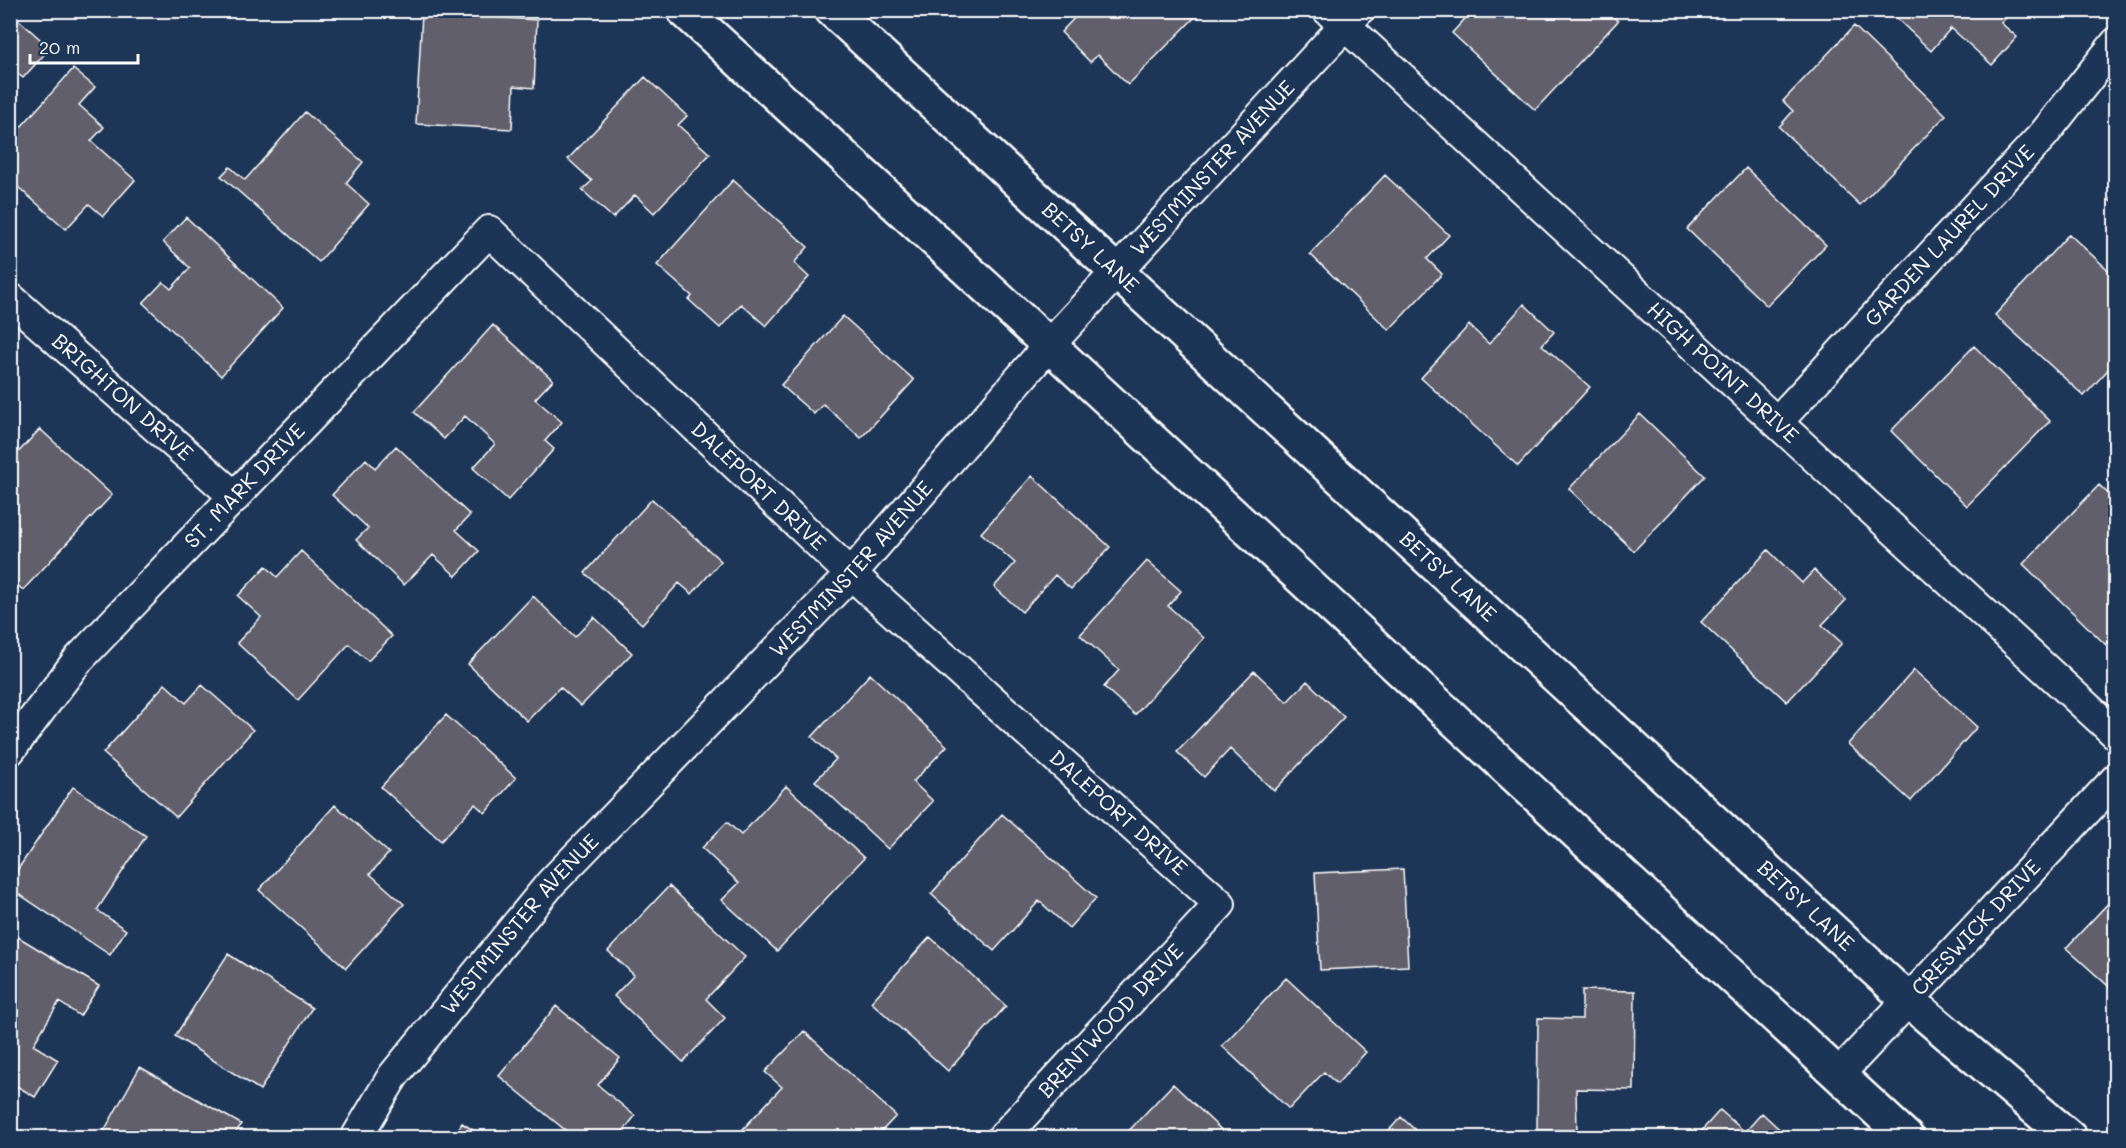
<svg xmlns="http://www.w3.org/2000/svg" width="2126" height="1148" viewBox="0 0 2126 1148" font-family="Mali,sans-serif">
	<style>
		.building { fill: #625f6c; stroke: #fff; stroke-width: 1.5 }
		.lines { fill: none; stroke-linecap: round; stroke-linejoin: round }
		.minor-casing { stroke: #fff; stroke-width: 34 }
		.secondary-casing { stroke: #fff; stroke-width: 38 }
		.minor { stroke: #1d3557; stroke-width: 30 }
		.secondary { stroke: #1d3557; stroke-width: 33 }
		.labels { text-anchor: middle; stroke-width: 4.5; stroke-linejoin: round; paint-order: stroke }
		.street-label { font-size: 21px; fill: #fff; stroke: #1d3557 }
	</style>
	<rect width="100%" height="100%" fill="#1d3557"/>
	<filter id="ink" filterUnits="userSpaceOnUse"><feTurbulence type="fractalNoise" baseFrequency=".0167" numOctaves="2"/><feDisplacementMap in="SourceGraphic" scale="12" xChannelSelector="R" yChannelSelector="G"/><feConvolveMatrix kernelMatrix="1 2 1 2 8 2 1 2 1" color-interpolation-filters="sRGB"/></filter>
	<g filter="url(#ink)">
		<path class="building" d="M1082,10H1202L1128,85L1098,55L1090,62L1061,32Z
			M1473,10H1606L1618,21L1535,110L1452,33Z
			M1888,10H2013L2001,23L2017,37L1992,65L1951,28L1931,51Z
			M10,12L50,48L23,78L10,67Z
			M422,13L537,20L534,88L514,86L512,129L416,124Z
			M1854,26L1946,115L1860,205L1779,127L1793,111L1783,101Z
			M73,69L95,87L79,105L104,127L91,141L135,180L103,216L89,204L66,229L10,180V139Z
			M645,77L687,116L678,125L710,154L654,213L635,195L613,218L582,190L592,181L568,159Z
			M305,112L363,162L346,183L369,204L319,262L221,176L230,167L245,180Z
			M1746,168L1826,245L1767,306L1687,229Z
			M1385,175L1449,235L1427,259L1442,274L1389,330L1310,254Z
			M733,180L808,247L794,263L809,277L766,326L741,304L720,328L689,300L692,296L657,265Z
			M2116,191V205L2109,200Z
			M186,217L283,308L221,376L143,303L163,282L171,289L190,268L163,242Z
			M2069,234L2116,277V361L2084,396L1995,315Z
			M1524,304L1554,332L1542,345L1590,387L1518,466L1421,378L1469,325L1489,344Z
			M843,316L914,380L861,438L823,404L814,414L781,385Z
			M493,325L553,380L535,399L562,422L545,441L554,449L508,500L473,468L495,444L465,416L444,439L414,412Z
			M1974,346L2050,421L1967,506L1891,431Z
			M1640,414L1705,476L1634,551L1569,489Z
			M40,429L112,495L23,590L10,579V461Z
			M396,446L470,515L456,530L479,551L456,576L433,555L404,585L356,540L368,528L332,495L366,459L375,468Z
			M1032,476L1110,547L1071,589L1055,575L1022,612L994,587L1015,563L981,533Z
			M2099,485L2116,501V635L2106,645L2023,564Z
			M652,499L721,561L692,594L679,583L642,624L585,573Z
			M1768,550L1802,583L1814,570L1846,600L1822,625L1842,643L1787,702L1701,622Z
			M301,551L392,636L368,661L349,644L298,700L237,643L261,617L238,596L266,566L277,577Z
			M1147,561L1181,591L1168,606L1204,638L1135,715L1104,687L1119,670L1080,635Z
			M533,596L575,637L594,617L632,653L581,706L560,687L527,721L468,664Z
			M1914,670L1977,727L1911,801L1848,744Z
			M1254,671L1287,702L1307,681L1344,717L1274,791L1230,749L1204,777L1177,752Z
			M870,674L947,746L913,782L933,801L888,849L815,781L836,759L812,737Z
			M165,684L186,703L202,685L253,730L176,817L103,753Z
			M446,715L516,778L485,813L475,804L441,841L381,787Z
			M786,786L864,858L777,951L722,900L739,883L702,848L727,822L741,835Z
			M73,787L146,836L97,910L126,930L110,955L10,888V881Z
			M335,805L389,853L370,874L404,904L346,968L259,890Z
			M1002,814L1096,898L1069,928L1039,901L994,951L931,894Z
			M1403,869L1408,966L1320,970L1315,873Z
			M669,886L745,957L706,999L725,1018L683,1062L614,996L634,975L608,951Z
			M2116,895V993L2066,948Z
			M10,932L99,986L80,1016L59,1002L33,1045L58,1060L35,1097L10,1082Z
			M930,937L1006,1006L948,1071L871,1002Z
			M228,954L312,1008L260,1090L175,1036Z
			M1286,978L1366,1052L1337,1084L1324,1072L1289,1109L1222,1046Z
			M1582,990L1635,991L1634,1090L1576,1089L1577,1130H1537L1538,1018L1582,1019Z
			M556,1006L620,1058L598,1085L635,1116L618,1138H575L499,1076Z
			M804,1031L896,1116L875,1138H752L743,1129L782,1087L765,1072Z
			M140,1067L241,1124L233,1138H100Z
			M1173,1084L1230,1138H1122Z
			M1720,1110L1745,1132L1762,1113L1789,1138H1695Z
			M1401,1117L1424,1138H1382Z
			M462,1123L485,1138H453Z"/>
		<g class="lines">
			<g class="minor-casing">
				<g id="minor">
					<path id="s1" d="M1328,10L2116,734"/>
					<path id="s2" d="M10,298L235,497"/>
					<path id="s3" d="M1777,422L2044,134L2116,43"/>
					<path id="s4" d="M10,750L78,660L489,231L851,574L1220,904L1002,1138"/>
					<path id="s5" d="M1838,1075L2116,779"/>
					<path id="s6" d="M356,1138L393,1076L551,883L851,574L1049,345L1359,10"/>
				</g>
			</g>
			<g class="secondary-casing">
				<g id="secondary">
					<path d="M684,10L1049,345L1907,1138"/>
					<path id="s7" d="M832,10L1908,1000L2070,1138"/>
				</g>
			</g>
			<use href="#minor" class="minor"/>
			<use href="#secondary" class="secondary"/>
		</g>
	</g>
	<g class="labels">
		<g class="street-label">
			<text dy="7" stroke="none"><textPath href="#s6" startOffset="1296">WESTMINSTER AVENUE</textPath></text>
			<text dy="7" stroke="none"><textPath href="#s3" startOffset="254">GARDEN LAUREL DRIVE</textPath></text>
			<text dy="7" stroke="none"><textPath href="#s7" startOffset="351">BETSY LANE</textPath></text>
			<text dy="7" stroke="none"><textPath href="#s1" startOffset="536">HIGH POINT DRIVE</textPath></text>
			<text dy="7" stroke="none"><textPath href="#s2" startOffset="150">BRIGHTON DRIVE</textPath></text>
			<text dy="7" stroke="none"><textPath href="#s4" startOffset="354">ST. MARK DRIVE</textPath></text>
			<text dy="7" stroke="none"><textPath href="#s4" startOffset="1078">DALEPORT DRIVE</textPath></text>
			<text dy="7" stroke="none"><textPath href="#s6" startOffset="756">WESTMINSTER AVENUE</textPath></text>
			<text dy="7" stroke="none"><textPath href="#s7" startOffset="837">BETSY LANE</textPath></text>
			<text dy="7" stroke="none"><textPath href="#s4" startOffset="1564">DALEPORT DRIVE</textPath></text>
			<text dy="7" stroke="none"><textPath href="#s7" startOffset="1323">BETSY LANE</textPath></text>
			<text dy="7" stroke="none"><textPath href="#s6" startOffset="270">WESTMINSTER AVENUE</textPath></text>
			<text dy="7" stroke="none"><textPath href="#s5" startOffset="202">CRESWICK DRIVE</textPath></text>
			<text transform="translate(1111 1021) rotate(-47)" y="7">BRENTWOOD DRIVE</text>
		</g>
	</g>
	<rect width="2126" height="1148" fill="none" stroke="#1d3557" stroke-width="36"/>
	<rect x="18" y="18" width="2090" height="1112" fill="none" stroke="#fff" stroke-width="2" filter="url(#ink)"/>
	<path d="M30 54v9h108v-9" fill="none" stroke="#ffffff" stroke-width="3"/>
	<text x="39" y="54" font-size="18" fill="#ffffff" stroke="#1d3557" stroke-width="4.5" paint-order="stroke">20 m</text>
</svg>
